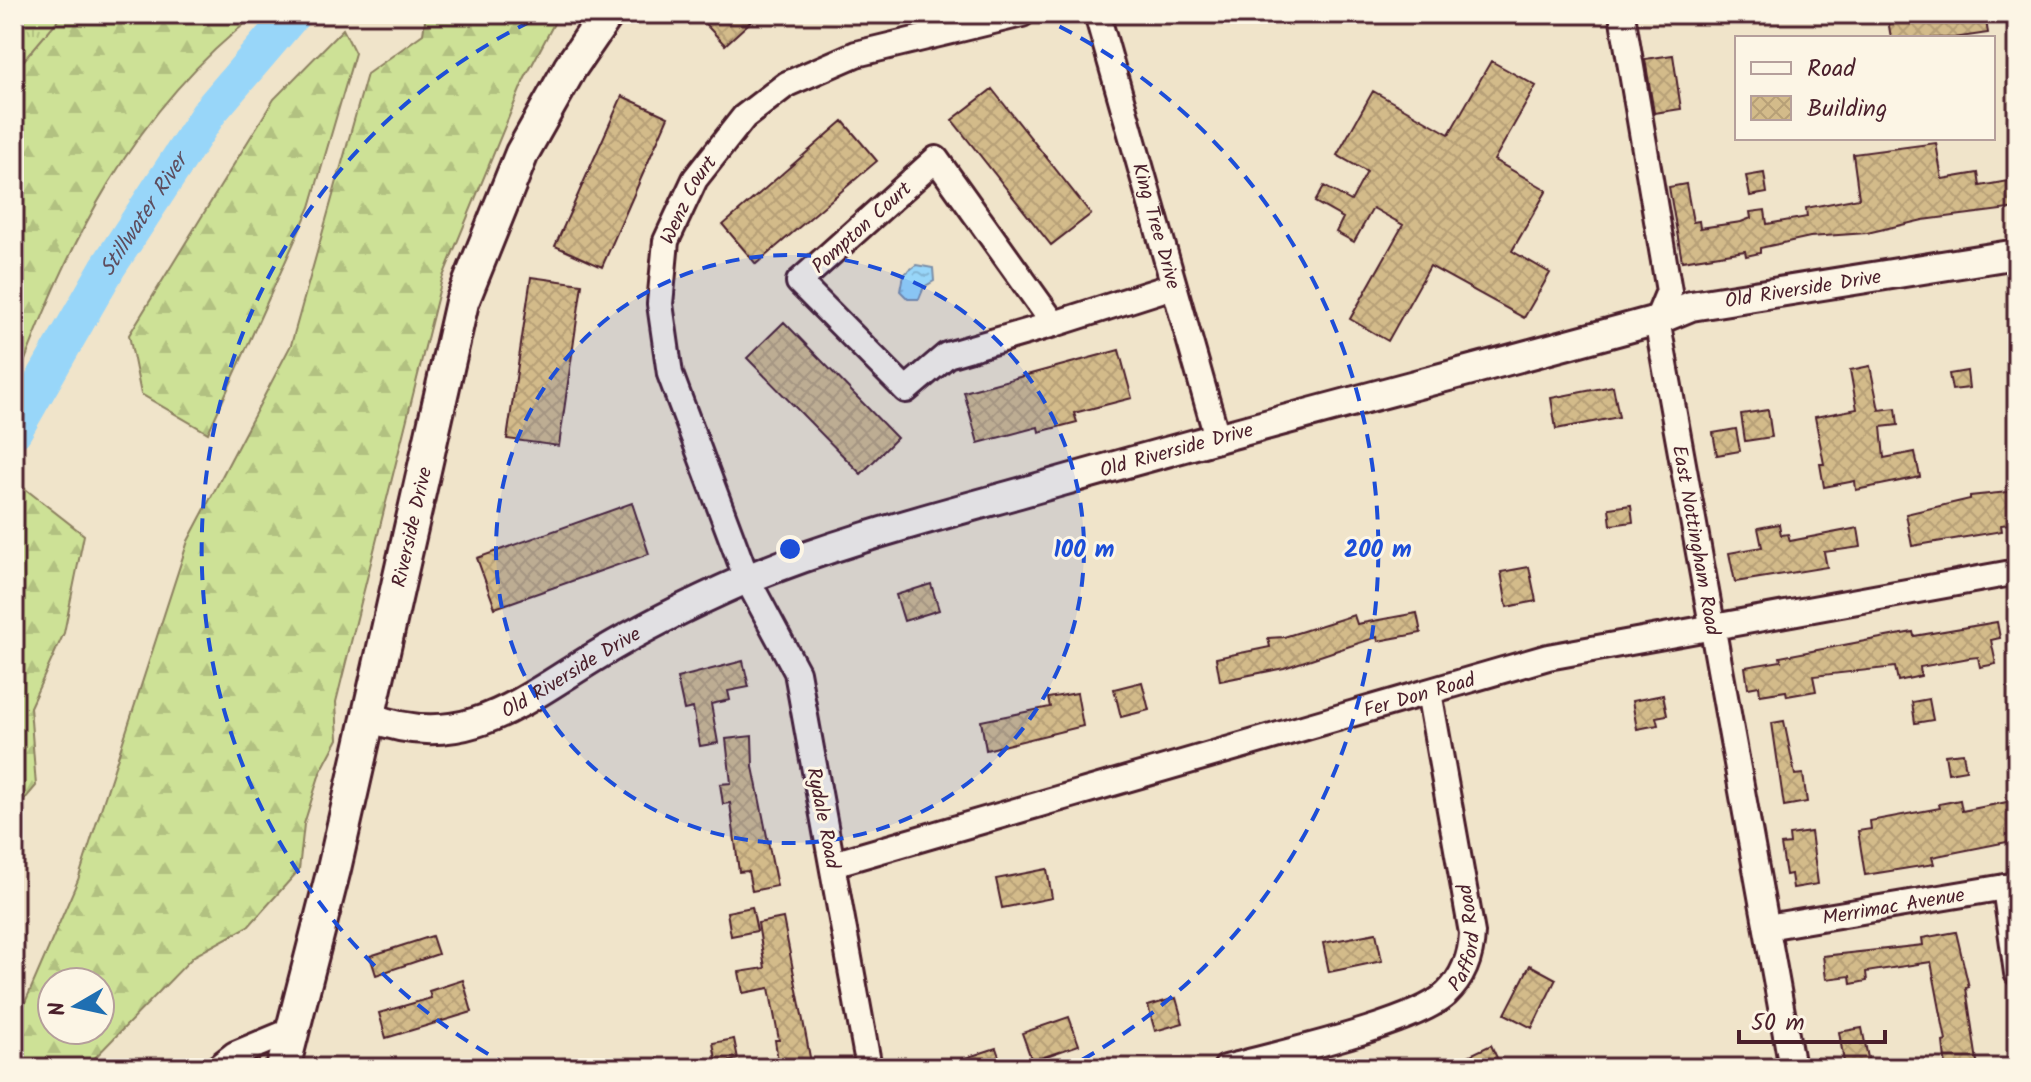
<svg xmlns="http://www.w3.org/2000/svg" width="2031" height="1082" viewBox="0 0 2031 1082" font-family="Kalam,sans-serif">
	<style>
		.forest { fill: url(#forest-firs); stroke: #8c8060; stroke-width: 2; fill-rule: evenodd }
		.park { fill: url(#park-tufts); stroke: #8c8060; stroke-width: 2 }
		.water { fill: url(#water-ripples); stroke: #798da7; stroke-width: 2 }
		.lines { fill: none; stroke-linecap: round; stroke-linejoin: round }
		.river { stroke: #98d6f9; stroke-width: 36 }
		.building { fill: url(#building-cross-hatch); stroke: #4a1f2b; stroke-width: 2 }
		.minor-casing { stroke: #4a1f2b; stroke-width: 30 }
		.tertiary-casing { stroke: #4a1f2b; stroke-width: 34 }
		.secondary-casing { stroke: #4a1f2b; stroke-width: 38 }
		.minor { stroke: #fcf5e5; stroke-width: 24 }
		.tertiary { stroke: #fcf5e5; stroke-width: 28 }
		.secondary { stroke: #fcf5e5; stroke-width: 32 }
		.ring { fill: none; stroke: #1d4ed8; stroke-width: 4; stroke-dasharray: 14 10 }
		.labels { text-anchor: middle; stroke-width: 6; stroke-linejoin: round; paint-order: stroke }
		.street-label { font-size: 20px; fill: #4a1f2b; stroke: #fcf5e5 }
		.water-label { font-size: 22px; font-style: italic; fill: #5e4d5e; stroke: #fcf5e5 }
		.centre { fill: #1d4ed8; stroke: #fcf5e5; stroke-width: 4 }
		.ring-label { font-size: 24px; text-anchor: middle; font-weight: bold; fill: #1d4ed8; stroke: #fcf5e5; stroke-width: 6; stroke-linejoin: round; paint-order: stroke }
	</style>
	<defs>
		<pattern id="forest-firs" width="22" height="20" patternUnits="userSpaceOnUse" patternTransform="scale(2)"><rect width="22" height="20" fill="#cde196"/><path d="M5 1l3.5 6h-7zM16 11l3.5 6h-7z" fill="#b2c181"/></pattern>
		<pattern id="park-tufts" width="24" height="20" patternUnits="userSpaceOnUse" patternTransform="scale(2)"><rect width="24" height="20" fill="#cde196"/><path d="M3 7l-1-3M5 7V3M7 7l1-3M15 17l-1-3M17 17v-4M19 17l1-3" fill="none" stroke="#b2c181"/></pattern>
		<pattern id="water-ripples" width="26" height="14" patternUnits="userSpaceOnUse" patternTransform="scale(2)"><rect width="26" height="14" fill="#98d6f9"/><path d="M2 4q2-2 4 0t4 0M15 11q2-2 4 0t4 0" fill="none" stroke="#84b7d6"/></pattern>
		<pattern id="building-cross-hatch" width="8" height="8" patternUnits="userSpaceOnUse" patternTransform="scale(2)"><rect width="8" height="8" fill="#d3bb8a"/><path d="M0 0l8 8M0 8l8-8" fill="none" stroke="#b7a077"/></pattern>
	</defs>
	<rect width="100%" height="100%" fill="#f0e4ca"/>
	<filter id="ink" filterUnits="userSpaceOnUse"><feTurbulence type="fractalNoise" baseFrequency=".0125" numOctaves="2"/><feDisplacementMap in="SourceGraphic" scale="16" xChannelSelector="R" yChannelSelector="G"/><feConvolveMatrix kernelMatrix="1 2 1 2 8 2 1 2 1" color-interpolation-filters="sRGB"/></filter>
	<g filter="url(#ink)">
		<path class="forest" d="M47,14H257C133,109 66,246 14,390V54Z
			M426,14H559L524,80L442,279L336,702L338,739L320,773L304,824L299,870L249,926L194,956L85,1068H14V1028L78,880L188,541L291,345L367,74L423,34ZM52,982H100V1030H52Z
			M343,29L355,53L310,207L208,433L141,394L129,335L274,99Z
			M19,484L84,535L64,633L30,707L36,786L14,812V487Z"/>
		<path class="park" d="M14,14H63L14,72Z"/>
		<path class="water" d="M916,265L933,268L934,281L924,287L919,299H908L900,291L903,275Z"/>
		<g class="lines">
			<path class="river" id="s1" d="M14,431L108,267L211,110L293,14"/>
		</g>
		<path class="building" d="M696,14H759L725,45Z
			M1887,14H1985L1988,33L1954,38H1891Z
			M1673,55L1681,109L1654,113L1645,59Z
			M1491,61L1536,86L1494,160L1547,190L1512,251L1550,273L1524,318L1430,266L1388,341L1350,319L1403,225L1373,208L1354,242L1336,232L1343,218L1315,202L1324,186L1351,201L1367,172L1337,155L1373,91L1449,134Z
			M992,89L1091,214L1051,245L952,120Z
			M622,96L668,117L602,267L555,246Z
			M843,121L877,161L756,264L723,225Z
			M1936,143L1942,179L1978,173L1980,186L2014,180L2017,208L1923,220L1867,233L1810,237L1760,248V253L1746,256L1745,251L1682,261L1669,187L1686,184L1693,222L1699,221L1700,228L1741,222L1751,218L1750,212L1765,210L1767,224L1807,217L1806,208L1859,198L1853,154Z
			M1764,173L1767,193L1750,196L1746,176Z
			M531,277L582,284L559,446L507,439Z
			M784,322L897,438L861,474L747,358Z
			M1119,350L1132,398L1074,413L1077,422L1039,432L1038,427L978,443L964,392Z
			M1870,366L1879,410L1896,408L1898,425L1881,427L1884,458L1915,452L1920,477L1856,490L1855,481L1824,487L1820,464H1824L1815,417L1857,409L1850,370Z
			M1967,371L1969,388L1952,390L1949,374Z
			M1613,386L1619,417L1556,429L1551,398Z
			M1768,410L1772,437L1745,441L1741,414Z
			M1736,429L1740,451L1717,455L1713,433Z
			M2017,491V523L2001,525L2002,531L1912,546L1906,514L1970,499V496Z
			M632,503L649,554L495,608L477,558Z
			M1631,505L1633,522L1611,525L1609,508Z
			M1779,524L1781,535L1788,534L1790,541L1858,528L1861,547L1824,552L1827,567L1735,582L1729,553L1762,547L1758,528Z
			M1529,567L1536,601L1507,607L1501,572Z
			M931,584L939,610L904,621L896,595Z
			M1417,613L1421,633L1378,641L1377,637L1284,668L1220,681L1216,658L1270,647L1268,638L1284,637L1354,615L1357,624Z
			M1997,622L2000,638L1991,640L1996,664L1980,667L1978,657L1969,658L1920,667L1921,676L1898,681L1895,667L1813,676L1816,691L1787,696L1786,691L1760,695L1759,686L1748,688L1745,667L1781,661L1780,657L1913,632L1914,636Z
			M743,661L749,687L728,691L730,700L711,704L718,743L700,746L693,708L684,710L677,678Z
			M1142,682L1149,710L1121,717L1114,689Z
			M1077,693L1083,726L986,750L981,721L1050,707L1048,698Z
			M1663,695L1667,715L1656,717L1658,725L1637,729L1632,701Z
			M1929,699L1933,720L1915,723L1912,702Z
			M1784,721L1795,775L1803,774L1807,802L1784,806L1772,723Z
			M752,736L753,767L777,886L752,891L748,871L739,872L730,803L723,804L720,784L731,783L726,739Z
			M1963,753L1966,770L1948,773L1945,755Z
			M1960,800L1962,811L2012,801L2017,840L1932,857L1934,864L1865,875L1858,831L1871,829L1870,821L1940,808L1939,804Z
			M1811,832L1818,884L1793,888L1791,874L1786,875L1781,845L1790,844L1789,835Z
			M1047,869L1052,898L1002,908L996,879Z
			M752,907L757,931L731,936L727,912Z
			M783,918L806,1036L812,1068H779L775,1040H779L769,988L743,993L739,972L765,968L758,923Z
			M1956,932L1969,987L1966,988L1978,1068H1946L1943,1042L1946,1041L1931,962L1866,972L1867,981L1851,984L1850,976L1826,979L1823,956L1923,945L1922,938Z
			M1376,933L1382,961L1329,972L1323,943Z
			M432,936L438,954L376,975L370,956Z
			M1530,965L1556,979L1532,1028L1505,1014Z
			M463,980L472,1012L386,1038L379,1013L431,998L429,991Z
			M1176,998L1183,1023L1155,1031L1148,1006Z
			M1069,1017L1079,1045L1032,1061L1022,1033Z
			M1862,1028L1870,1068H1845L1839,1032Z
			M734,1039L738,1059L717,1064L713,1043Z
			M1491,1045L1498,1060L1482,1068H1471L1466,1057Z
			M996,1048L1003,1068H944V1065Z"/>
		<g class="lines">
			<g class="minor-casing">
				<g id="minor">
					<path id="s2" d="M1097,14L1217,437"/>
					<path id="s3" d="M1622,14L1669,291L1657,320L1792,1068"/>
					<path d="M936,159L1054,324L947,355L906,390L799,282Z"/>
					<path d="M1054,324L1173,286"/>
					<path id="s4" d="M833,864L1548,657L2017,572"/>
					<path d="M2005,887L2017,973"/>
					<path id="s5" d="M1767,927L2017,885"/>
					<path d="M217,1068L235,1054L293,1030"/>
					<path id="s6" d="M869,1068L797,672L747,579L670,374L660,304L666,241L695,179L744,117L787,84L856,54L1022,14"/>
					<path id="s7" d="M1226,1068C1276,1054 1413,1025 1446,994C1464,977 1471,957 1472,933L1429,692"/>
				</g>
			</g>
			<g class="tertiary-casing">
				<g id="tertiary">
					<path id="s8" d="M370,717C462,754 522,701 596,656C642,628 692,603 742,581C843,539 950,513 1055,483C1255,426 1456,375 1657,320L1691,306L2017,254"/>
				</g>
			</g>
			<g class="secondary-casing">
				<g id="secondary">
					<path id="s9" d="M283,1068L334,869L462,302L522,153L570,68L607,14"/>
				</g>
			</g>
			<use href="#minor" class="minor"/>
			<use href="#tertiary" class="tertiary"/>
			<use href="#secondary" class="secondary"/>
		</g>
	</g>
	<circle cx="790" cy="549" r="294" fill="#1d4ed8" fill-opacity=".12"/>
	<g class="ring">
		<circle cx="790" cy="549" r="294"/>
		<path d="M509 1066A588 588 0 0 1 542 16M1038 16A588 588 0 0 1 1071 1066"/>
	</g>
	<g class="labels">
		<g class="street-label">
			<text dy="7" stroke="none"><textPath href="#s6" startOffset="908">Wenz Court</textPath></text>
			<text dy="7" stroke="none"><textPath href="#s2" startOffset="220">King Tree Drive</textPath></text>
			<text transform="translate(861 227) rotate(-42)" y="7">Pompton Court</text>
			<text dy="7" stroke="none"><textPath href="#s8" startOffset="1512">Old Riverside Drive</textPath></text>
			<text dy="7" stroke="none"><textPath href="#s8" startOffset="864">Old Riverside Drive</textPath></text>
			<text dy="7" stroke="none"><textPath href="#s9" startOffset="556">Riverside Drive</textPath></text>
			<text dy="7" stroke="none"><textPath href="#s3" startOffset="536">East Nottingham Road</textPath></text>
			<text dy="7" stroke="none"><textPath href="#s8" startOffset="216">Old Riverside Drive</textPath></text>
			<text dy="7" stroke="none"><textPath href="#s4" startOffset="610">Fer Don Road</textPath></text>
			<text transform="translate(824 818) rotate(79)" y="7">Rydale Road</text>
			<text dy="7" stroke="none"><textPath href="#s5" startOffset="128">Merrimac Avenue</textPath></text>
			<text dy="7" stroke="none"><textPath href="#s7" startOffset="296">Pafford Road</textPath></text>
		</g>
		<g class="water-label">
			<text dy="8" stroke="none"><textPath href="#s1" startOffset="252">Stillwater River</textPath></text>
		</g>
	</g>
	<circle cx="790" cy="549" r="12" class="centre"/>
	<g class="ring-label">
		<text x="1084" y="557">100 m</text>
		<text x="1378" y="557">200 m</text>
	</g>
	<rect width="2031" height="1082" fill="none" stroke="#fcf5e5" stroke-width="48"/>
	<rect x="24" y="24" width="1983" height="1034" fill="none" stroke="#4a1f2b" stroke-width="3" filter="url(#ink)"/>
	<rect x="1735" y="36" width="260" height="104" fill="#fcf5e5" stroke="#b59f9b" stroke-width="2"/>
	<rect x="1751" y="62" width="40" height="12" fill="#fcf5e5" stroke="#b59f9b" stroke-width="2"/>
	<text x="1807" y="76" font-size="24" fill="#4a1f2b">Road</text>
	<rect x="1751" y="96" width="40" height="24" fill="url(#building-cross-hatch)" stroke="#b59f9b" stroke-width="2"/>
	<text x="1807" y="116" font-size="24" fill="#4a1f2b">Building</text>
	<g transform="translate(76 1006) rotate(261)"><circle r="38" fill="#fcf5e5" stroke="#b59f9b" stroke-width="2"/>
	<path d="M0-6L14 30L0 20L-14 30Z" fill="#1f6fb2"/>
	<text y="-12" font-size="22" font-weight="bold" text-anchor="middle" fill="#4a1f2b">N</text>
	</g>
	<path d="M1739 1030v12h146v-12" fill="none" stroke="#4a1f2b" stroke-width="4"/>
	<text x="1751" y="1030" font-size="24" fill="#4a1f2b" stroke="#fcf5e5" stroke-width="6" paint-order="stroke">50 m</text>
</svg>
